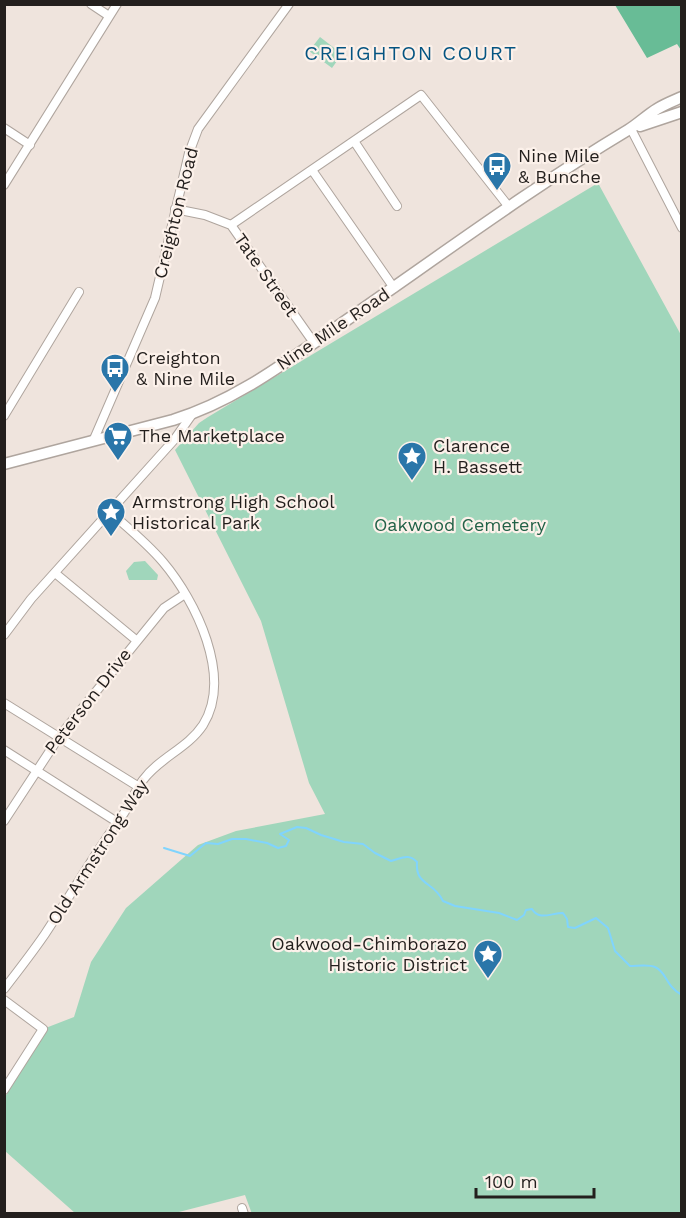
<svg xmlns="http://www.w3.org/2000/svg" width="686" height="1218" viewBox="0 0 686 1218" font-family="'Work Sans',sans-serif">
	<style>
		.green { fill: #a0d6bb }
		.forest { fill: #68bc96 }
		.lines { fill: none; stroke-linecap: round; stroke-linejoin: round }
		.stream { stroke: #80d4fd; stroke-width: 2 }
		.minor-casing { stroke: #afa59e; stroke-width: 10 }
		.major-casing { stroke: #afa59e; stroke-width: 13 }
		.minor { stroke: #fff; stroke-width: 8 }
		.major { stroke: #fff; stroke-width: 10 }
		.labels { text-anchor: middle; stroke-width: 4.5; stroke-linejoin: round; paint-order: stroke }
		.poi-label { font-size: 18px; fill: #231f1d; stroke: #fcf1ea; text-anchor: start }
		.street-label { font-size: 18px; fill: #231f1d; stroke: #fcf1ea }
		.park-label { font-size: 18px; fill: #226147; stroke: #fcf1ea }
		.neighbourhood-label { font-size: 20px; letter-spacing: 1.5px; fill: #045481; stroke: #fcf1ea }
	</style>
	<rect width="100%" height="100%" fill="#efe4dd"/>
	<path class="green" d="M320,37L342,54L332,68L309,51Z
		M598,183L681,335V1213L252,1214L245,1195L175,1213H75L5,1151L4,1099L43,1029L74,1017L91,962L126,908L198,845L236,831L325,814L309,783L261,621L175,450L199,423L208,417Z
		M145,561L158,575L157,580H129L126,571L134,562Z"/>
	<path class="forest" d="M615,5H680L682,10L681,50L677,44L647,58Z"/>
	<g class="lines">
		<path class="stream" d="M164,848L190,856L206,843L218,844L232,839H246L267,843L278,848L286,846L289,840L280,834L297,827L306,828L321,835L344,842L363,844L375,853L391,861C402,858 409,853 417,862C415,886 434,881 443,901L455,906L499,913L517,920L524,915L526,910L532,909C539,921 551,913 563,913L567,919L568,927L575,928L596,918L608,928L615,951L630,966C637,966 649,964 655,967C667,972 665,986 682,995"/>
		<g class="minor-casing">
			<path id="minor" d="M91,4L109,16
				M4,128L30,145
				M631,129L682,228
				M354,141L397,206
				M312,170L394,288
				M4,185L117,4
				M175,209L205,215L231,225L314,343
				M231,225L421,95L509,207
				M4,416L79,292
				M94,439L155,298L189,153L198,129L289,4
				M55,573L136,640
				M4,635L31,599L174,440L193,413
				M4,703L139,787
				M4,750L117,822
				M4,821L59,737L164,608L185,594
				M4,989C18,971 32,953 45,934C71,895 94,854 122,816C130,805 135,791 143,780C159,758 188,748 203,725C233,677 196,601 163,562C147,543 128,528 110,512
				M4,1000L43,1029L4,1090
				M242,1208L244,1214"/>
		</g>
		<g class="major-casing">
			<path id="major" d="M640,126L682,112
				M4,464L173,420C235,401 286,362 338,326C434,260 528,190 628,130C638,124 647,115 657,109C665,104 673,101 682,97"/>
		</g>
		<use href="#minor" class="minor"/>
		<use href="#major" class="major"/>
	</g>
	<defs>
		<g id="bus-pin" transform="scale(1.5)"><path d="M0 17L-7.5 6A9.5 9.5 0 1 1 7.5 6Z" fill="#2a76a9" stroke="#fcf1ea"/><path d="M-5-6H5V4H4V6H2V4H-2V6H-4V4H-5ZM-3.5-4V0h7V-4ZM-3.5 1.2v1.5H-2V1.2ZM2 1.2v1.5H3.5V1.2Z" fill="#fff"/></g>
		<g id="supermarket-pin" transform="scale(1.5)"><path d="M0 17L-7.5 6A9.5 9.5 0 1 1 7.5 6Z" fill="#2a76a9" stroke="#fcf1ea"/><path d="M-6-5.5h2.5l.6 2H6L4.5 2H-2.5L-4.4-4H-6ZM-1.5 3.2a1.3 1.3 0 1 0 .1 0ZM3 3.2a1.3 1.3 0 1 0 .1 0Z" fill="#fff"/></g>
		<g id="sight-pin" transform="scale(1.5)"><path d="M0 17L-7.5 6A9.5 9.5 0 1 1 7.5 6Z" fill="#2a76a9" stroke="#fcf1ea"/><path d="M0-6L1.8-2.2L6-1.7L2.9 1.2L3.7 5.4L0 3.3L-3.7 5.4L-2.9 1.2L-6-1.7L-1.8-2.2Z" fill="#fff"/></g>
	</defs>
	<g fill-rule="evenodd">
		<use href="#bus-pin" x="497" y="166"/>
		<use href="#bus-pin" x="115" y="368"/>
		<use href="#supermarket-pin" x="118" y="436"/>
		<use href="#sight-pin" x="412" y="456"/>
		<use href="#sight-pin" x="111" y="512"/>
		<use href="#sight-pin" x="488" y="954"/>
	</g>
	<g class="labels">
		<g class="poi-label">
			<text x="518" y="162">Nine Mile<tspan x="518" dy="21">&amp; Bunche</tspan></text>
			<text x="136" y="364">Creighton<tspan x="136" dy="21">&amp; Nine Mile</tspan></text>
			<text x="139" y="442">The Marketplace</text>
			<text x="433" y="452">Clarence<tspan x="433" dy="21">H. Bassett</tspan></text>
			<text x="132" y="508">Armstrong High School<tspan x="132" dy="21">Historical Park</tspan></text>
			<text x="467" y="950" text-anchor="end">Oakwood-Chimborazo<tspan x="467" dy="21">Historic District</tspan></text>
		</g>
		<g class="street-label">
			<text transform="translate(176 213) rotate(-76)" y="6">Creighton Road</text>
			<text transform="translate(266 275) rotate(55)" y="6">Tate Street</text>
			<text transform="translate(333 329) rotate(-34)" y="6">Nine Mile Road</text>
			<text transform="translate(88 701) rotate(-52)" y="6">Peterson Drive</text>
			<text transform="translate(98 852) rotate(-57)" y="6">Old Armstrong Way</text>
		</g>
		<g class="park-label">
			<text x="460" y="531">Oakwood Cemetery</text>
		</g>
		<g class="neighbourhood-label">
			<text x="411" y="60">CREIGHTON COURT</text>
		</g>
	</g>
	<rect width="686" height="1218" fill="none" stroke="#231f1d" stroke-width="12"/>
	<path d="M476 1188v9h118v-9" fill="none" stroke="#231f1d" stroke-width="3"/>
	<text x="485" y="1188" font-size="18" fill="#231f1d" stroke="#fcf1ea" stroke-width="4.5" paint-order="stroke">100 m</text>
</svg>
